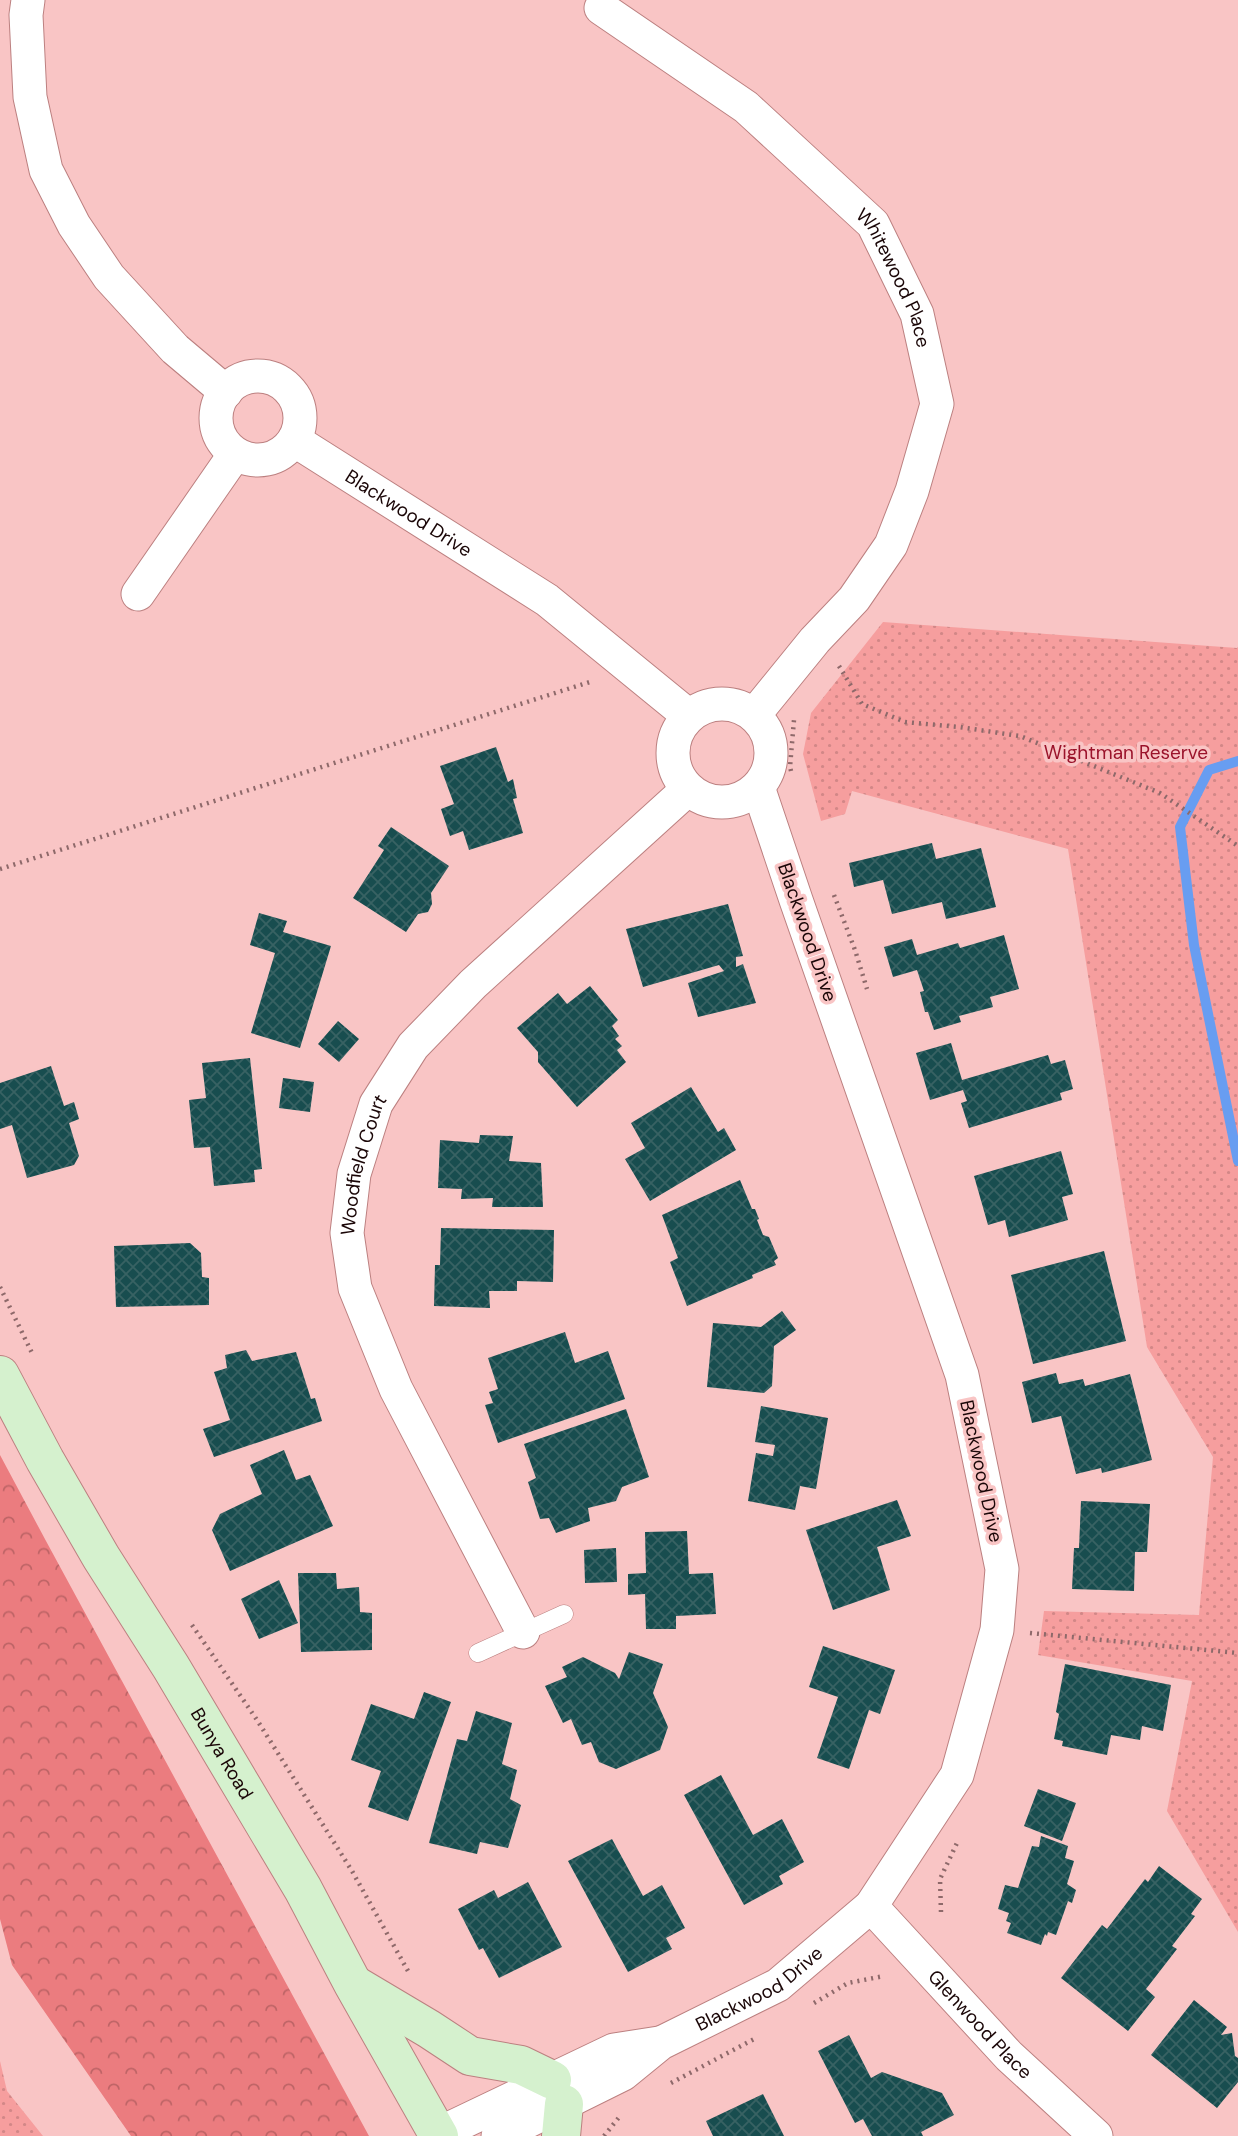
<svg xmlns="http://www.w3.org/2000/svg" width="1238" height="2136" viewBox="0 0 1238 2136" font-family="'DM Sans',sans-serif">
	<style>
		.grass { fill: url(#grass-dots) }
		.forest { fill: url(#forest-crowns) }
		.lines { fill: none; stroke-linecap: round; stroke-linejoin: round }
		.stream { stroke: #689df1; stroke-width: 10 }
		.building { fill: url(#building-cross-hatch) }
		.lane-casing { stroke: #bc8080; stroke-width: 19 }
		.street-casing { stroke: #bc8080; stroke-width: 35 }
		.secondary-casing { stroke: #bc8080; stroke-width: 40 }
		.path { stroke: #8e696a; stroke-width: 4.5; stroke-dasharray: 2 5; stroke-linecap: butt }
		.lane { stroke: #fff; stroke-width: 18 }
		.street { stroke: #fff; stroke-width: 33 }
		.secondary { stroke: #d5f1ce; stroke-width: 38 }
		.labels { text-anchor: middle; stroke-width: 7; stroke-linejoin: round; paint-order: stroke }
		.street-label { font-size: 19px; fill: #1a0607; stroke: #f9c5c5 }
		.park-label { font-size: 19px; fill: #9b132b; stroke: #f9c5c5 }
	</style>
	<defs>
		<pattern id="grass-dots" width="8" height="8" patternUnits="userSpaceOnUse" patternTransform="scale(1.75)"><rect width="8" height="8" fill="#f69e9e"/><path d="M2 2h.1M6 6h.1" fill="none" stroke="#d28787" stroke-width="1.8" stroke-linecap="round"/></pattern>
		<pattern id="forest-crowns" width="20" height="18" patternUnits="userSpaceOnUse" patternTransform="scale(1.75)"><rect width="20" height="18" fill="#eb7c7f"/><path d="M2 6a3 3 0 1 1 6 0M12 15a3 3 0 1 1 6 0" fill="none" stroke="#be6466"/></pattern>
		<pattern id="building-cross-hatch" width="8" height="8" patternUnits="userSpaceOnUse" patternTransform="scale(1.75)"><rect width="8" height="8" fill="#184d4f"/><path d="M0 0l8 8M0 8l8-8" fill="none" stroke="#386263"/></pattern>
	</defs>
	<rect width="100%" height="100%" fill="#f9c5c5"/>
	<path class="grass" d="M883,622L1237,648L1238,647V1932L1167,1811L1192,1681L1038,1655L1044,1611L1199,1615L1213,1457L1147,1347L1068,849L852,791L845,814L821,821L803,754L811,713Z
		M0,2061L7,2091L43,2136H0Z"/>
	<path class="forest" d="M0,1455L46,1541L369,2136H131L12,1965L0,1919Z"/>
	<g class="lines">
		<path class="stream" d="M1238,761L1209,770L1180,827L1194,945L1238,1161"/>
	</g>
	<path class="building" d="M496,747L508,782L513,779L517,798L513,799L523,833L469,850L463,831L450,836L441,809L454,804L440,766Z
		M391,827L449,866L431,893L432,904L428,912L418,914L406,932L353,898L384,850L378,846Z
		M932,843L936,859L981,848L996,907L946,919L942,902L892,914L883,880L854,887L849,863Z
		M728,904L743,956L736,957V967L743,964L756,1003L698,1017L688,983L724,971L719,965L643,987L626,929Z
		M259,913L287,921L283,932L331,946L300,1048L251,1033L275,953L250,945Z
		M1004,935L1019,989L990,997L993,1007L959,1016L961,1022L934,1030L928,1012H925L920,992L924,991L917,970L893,977L884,947L912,939L917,955L958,943L960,948Z
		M590,986L618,1020L612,1026L619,1036L615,1039L622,1046L617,1050L626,1062L577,1107L538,1062V1052L517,1028L558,993L567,1004Z
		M338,1021L359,1039L339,1062L318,1044Z
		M951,1043L962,1080L1048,1055L1051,1064L1065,1060L1073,1089L1060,1093L1062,1100L969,1128L961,1103L967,1101L963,1090L930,1100L916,1053Z
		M250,1058L262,1169L254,1170L255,1182L214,1186L210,1147L194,1148L189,1100L206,1098L202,1063Z
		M51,1066L64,1106L74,1102L79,1119L69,1123L79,1156L74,1165L27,1178L12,1125L0,1129V1083Z
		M283,1078L314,1082L310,1112L279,1108Z
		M691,1087L718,1132L724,1128L736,1150L650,1201L625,1159L645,1148L631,1123Z
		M480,1135L513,1136L509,1161L541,1163L543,1207H492L493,1198L461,1199L462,1189L438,1188L440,1140L479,1143Z
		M1061,1151L1073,1194L1062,1197L1068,1220L1009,1237L1005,1220L988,1225L974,1176Z
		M740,1180L752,1209H755L759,1219L757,1220L763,1235L769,1237L778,1258L774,1261L776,1265L752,1275L753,1278L687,1306L670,1262L678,1258L662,1215Z
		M441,1228L554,1230L553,1282L517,1281V1291H489L490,1308L434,1306L435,1265H440Z
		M190,1243L201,1253L202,1277L209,1278V1305L116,1307L114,1246Z
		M1104,1251L1126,1341L1033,1364L1011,1275Z
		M782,1311L796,1330L774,1346L772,1386L764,1393L707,1387L713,1323L761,1327Z
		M565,1332L575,1363L608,1351L625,1399L498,1443L485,1405L493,1403L489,1392L498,1389L488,1358Z
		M246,1350L252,1361L296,1352L311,1399L315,1398L322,1421L214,1457L203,1429L230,1420L214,1372L227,1368L225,1355Z
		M1056,1373L1059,1384L1083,1379L1085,1386L1130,1374L1152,1460L1102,1473L1101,1468L1076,1474L1061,1416L1032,1423L1022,1382Z
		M761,1406L828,1418L816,1489L800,1486L795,1510L748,1501L756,1453L773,1456L775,1445L755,1442Z
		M626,1409L649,1477L622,1487L616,1501L588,1508L590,1521L556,1533L549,1518L540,1519L528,1482L536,1478L524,1444Z
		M284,1450L296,1480L310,1475L333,1526L230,1571L212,1530L220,1514L262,1494L250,1465Z
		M897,1500L911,1536L877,1547L890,1590L833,1610L806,1530Z
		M1081,1501L1150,1504L1147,1552H1135L1134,1591L1072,1589L1074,1548H1079Z
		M687,1531L689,1574L713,1573L716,1614L676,1616V1629H646L645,1594L628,1595V1574L646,1573L645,1532Z
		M616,1548L617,1582L585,1583L584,1550Z
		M298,1573H336L337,1589L359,1587L360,1612L372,1613V1650L301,1652Z
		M279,1580L298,1623L259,1639L241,1599Z
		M823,1646L895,1670L880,1714L869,1710L849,1769L817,1758L838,1697L809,1687Z
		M629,1652L663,1664L653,1693L668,1727L660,1750L616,1769L599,1762L591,1742L582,1745L571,1719L563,1723L545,1686L567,1677L562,1667L583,1657L615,1673L619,1679Z
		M1065,1664L1171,1685L1163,1731L1142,1726L1140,1740L1111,1735L1107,1755L1062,1746L1063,1741L1054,1739L1059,1714L1056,1712Z
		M424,1692L451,1702L408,1821L368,1807L381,1771L351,1760L371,1704L414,1719Z
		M476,1711L512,1723L502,1764L517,1770L510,1799L521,1805L508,1848L480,1842L477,1854L429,1843L457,1739L467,1741Z
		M721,1775L753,1835L782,1819L804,1862L779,1876L783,1884L744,1905L684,1795Z
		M1038,1789L1076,1803L1062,1841L1024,1826Z
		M1041,1836L1068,1846L1065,1858L1074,1861L1067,1884L1076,1890L1072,1903L1068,1901L1056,1935L1048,1932L1047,1936L1045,1934L1041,1945L1007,1933L1011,1923L1006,1921L1009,1913L998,1909L1005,1885L1018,1888L1032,1846L1039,1847Z
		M612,1839L643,1896L662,1885L685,1928L666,1938L672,1949L628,1972L568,1861Z
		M1159,1866L1202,1899L1191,1914L1195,1916L1172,1946L1177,1949L1146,1989L1155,1997L1128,2031L1061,1978L1102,1925L1107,1929L1145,1879L1148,1882Z
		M528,1882L562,1947L499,1978L483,1948L479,1950L458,1909L494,1890L498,1898Z
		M1194,2000L1227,2027L1221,2035L1232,2033L1235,2056L1238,2058V2082L1217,2108L1151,2055Z
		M849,2035L871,2078L882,2072L942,2093L954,2115L921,2132L923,2136H872L863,2119L855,2123L818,2051Z
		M763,2094L784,2136H713L706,2121Z"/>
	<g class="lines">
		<g class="lane-casing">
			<path id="lane" d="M478,1653L564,1614"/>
		</g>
		<g class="street-casing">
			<g id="street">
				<path d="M28,0L26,15L30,97L46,170L74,225L109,277L175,349L226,392"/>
				<path id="s1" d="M601,8L746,107L873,224L917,314L937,404L912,491L891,545L854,599L815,640L754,715"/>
				<circle cx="258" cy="418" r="42"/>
				<path id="s2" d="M294,440L547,600L689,716"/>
				<path d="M138,594L235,454"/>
				<circle cx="722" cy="753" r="49"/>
				<path id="s3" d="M523,1632L396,1389L355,1288L347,1233L354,1174L376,1104L413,1046L473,984L688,789"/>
				<path id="s4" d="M871,1906L1009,2056L1096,2136"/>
				<path d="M438,2134L614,2050L659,2043"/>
				<path id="s5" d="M498,2136L623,2074L661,2043L778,1985L871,1906L957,1775L997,1630L1002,1569L962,1375L796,900L758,787"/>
			</g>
		</g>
		<g class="secondary-casing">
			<g id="secondary">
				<path id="s6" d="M0,1375L45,1460L101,1557L171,1667L303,1889L353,1984L439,2136"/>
				<path d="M355,1985L429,2029L470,2056L521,2065L552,2080"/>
				<path d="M561,2136L564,2104"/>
			</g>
		</g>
		<path class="path" d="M839,666L862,704L905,722L959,727L1020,736L1160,793L1238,846
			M791,771L790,767L794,720
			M0,869L593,681
			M834,895L855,950L867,989
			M0,1287L32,1353
			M192,1625L257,1720L352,1871L408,1971
			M1030,1633L1238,1653
			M941,1912L940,1879L957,1843
			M814,2003L848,1983L884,1976
			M671,2083L756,2038
			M604,2136L620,2116"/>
		<use href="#lane" class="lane"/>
		<use href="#street" class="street"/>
		<use href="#secondary" class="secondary"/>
	</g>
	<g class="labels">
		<g class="street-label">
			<text dy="7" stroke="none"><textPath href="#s1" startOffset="406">Whitewood Place</textPath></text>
			<text dy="7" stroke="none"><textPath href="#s2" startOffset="136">Blackwood Drive</textPath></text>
			<text transform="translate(808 932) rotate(71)" y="7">Blackwood Drive</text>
			<text dy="7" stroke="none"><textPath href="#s3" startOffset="509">Woodfield Court</textPath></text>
			<text transform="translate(982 1471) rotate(78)" y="7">Blackwood Drive</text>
			<text dy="7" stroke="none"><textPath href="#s6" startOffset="439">Bunya Road</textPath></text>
			<text dy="7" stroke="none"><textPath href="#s5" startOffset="301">Blackwood Drive</textPath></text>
			<text dy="7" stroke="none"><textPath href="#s4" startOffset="161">Glenwood Place</textPath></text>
		</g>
		<g class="park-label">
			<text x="1126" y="759">Wightman Reserve</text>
		</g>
	</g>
</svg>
